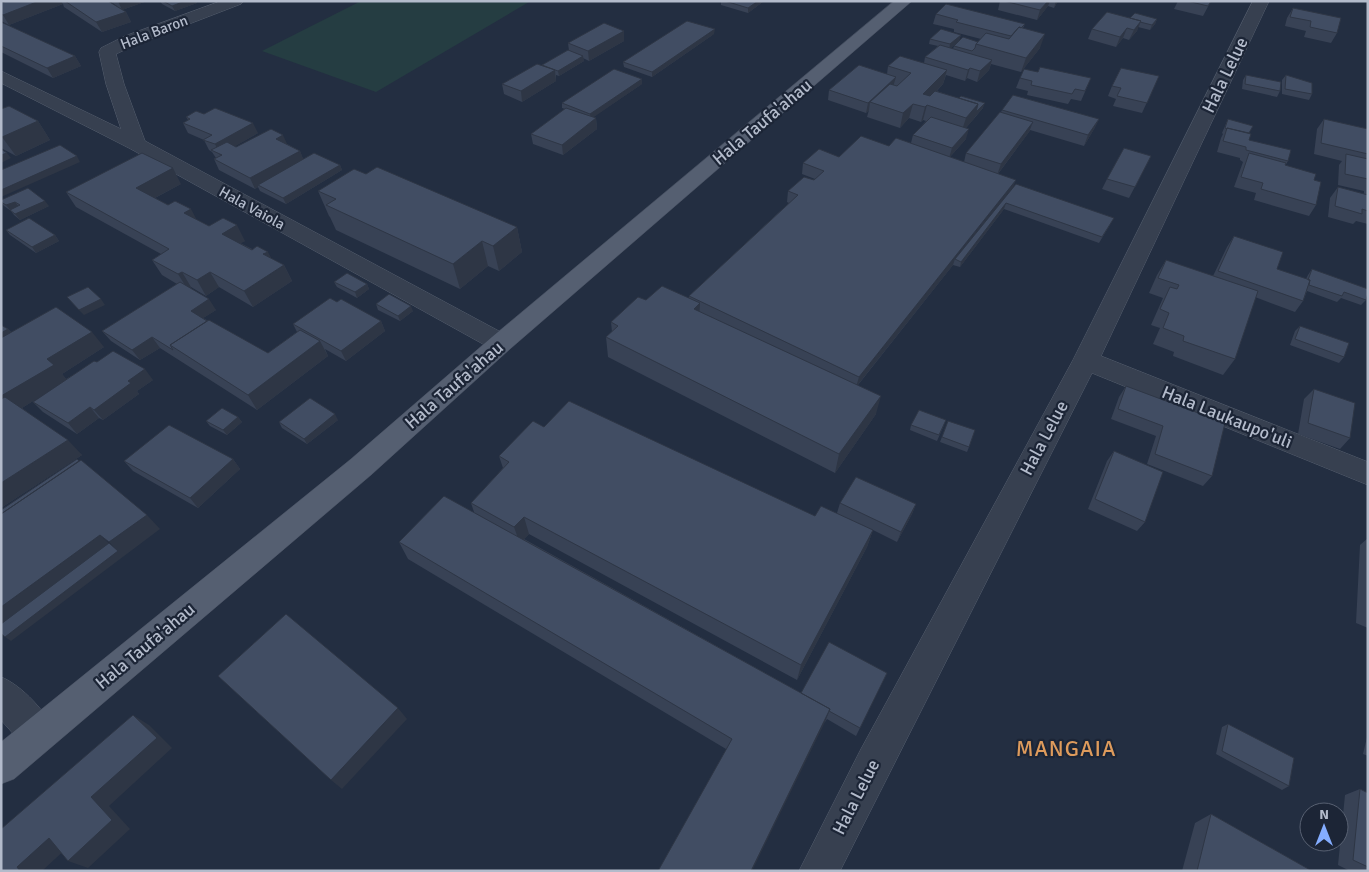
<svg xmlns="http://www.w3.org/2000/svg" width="1369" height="872" viewBox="0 0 1369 872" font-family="Signika,sans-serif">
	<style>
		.green { fill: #253d42 }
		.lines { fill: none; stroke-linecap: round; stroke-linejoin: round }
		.minor-casing { stroke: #555e6e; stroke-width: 1 }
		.primary-casing { stroke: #40495a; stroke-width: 1 }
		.minor { fill: #374050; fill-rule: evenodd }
		.primary { fill: #555f71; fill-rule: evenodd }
		.wall { fill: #384255 }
		.shaded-wall { fill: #2e3645 }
		.building { fill: #414d63; stroke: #2e3645 }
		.labels { text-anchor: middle; stroke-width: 4.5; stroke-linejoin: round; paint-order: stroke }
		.far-street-label { font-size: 15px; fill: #b3bbcb; stroke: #1c2536 }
		.street-label { font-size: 18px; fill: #b3bbcb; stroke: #1c2536 }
		.near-neighbourhood-label { font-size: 22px; letter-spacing: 1px; fill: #de9b5c; stroke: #1c2536 }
	</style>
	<rect width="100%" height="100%" fill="#232e41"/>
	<path class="green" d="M361,1H528L529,2L376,92L262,51Z"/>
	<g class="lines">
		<g class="minor-casing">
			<path id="minor" d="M221,1H244L241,4L137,44L116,54L124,84L145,141L510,337L513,343L510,349L501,352L492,349L129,148L1,83V71L121,129L106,84L99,52L101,48L125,36Z
				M1253,1H1269L1101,356L1368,462V485L1092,373L840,871H799L861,749L1073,360Z
				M1,677C22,685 48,714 56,734L51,747L38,752L25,747L1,720Z"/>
		</g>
		<g class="primary-casing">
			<path id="primary" d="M894,1H912L510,349L371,475L14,779L1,784V742L351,459L492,337Z"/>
		</g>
		<use href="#minor" class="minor"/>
		<use href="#primary" class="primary"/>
	</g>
	<path class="wall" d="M1,1H108L126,12L131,22L102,32L64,7L63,4L9,25L1,21Z
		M110,1H147L122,10Z
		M160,1H196L197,3L175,11L162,4Z
		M721,1H764L748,13L721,5Z
		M1000,1H1058L1054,8L1048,6L1037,20L998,10Z
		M1178,1H1211L1203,16L1174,9Z
		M1293,8L1337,33L1331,43L1304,37L1306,31L1285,26L1287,18Z
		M936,14L1025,24L1023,28L1040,48L1021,72L991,64L989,70L977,82L967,78L965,81L946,75L943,84L937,91L983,108L966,128V139L950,157L964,162L966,153L1001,112L1002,110L1099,119L1094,129L1084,146L1030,130L1029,132L998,174L1013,188L1111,223L1099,243L1004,209L960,267L953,265L858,385L876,414L835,473L608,357L606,337L612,332L611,322L646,300L689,298V296L789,203L787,202L788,191L815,179L802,174L803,163L839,157L889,146L911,143L913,135L926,121L923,120L921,122L909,118L900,128L867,117L869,110L866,113L828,100L829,90L887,74L888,66L924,63L925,57L938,46L929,44L930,39L961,35L959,40L951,48L953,49L954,46L978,42L981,39L954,32V29L933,24Z
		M1130,18L1157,19L1155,24L1150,30L1138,27L1137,31L1129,40L1123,38L1116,47L1088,39L1092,29Z
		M1,22L75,56L81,66L53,78L1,52Z
		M624,31V41L589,61L583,58L584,61L559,76L556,75V81L522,102L504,94L502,84L543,66L542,65L569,51L568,43Z
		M714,34L652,77L624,67L623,62Z
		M1038,72L1091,78L1081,101L1071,99L1068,104L1027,95L1028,91L1016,88L1020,78Z
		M1246,75L1280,91L1277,97L1242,89L1243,80Z
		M1286,75L1312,94L1309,100L1282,94V80Z
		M1159,76L1142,113L1113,106L1116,99L1108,96L1112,86Z
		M642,84L593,117L596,118L597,129L563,155L533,144L531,134L565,109L562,108V103Z
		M1,109L38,121L50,140L16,156L1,148Z
		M204,114L258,133L235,146L236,147L287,144L300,151L303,159L340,165L342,170L286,204L260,191L258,187L255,189L219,170L214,159L216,158L212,152L209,150L204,140L188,133L183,123L188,120L186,117Z
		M1228,119L1249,133V140L1288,161L1285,166L1314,180L1316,205L1309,216L1254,200L1256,193L1234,187L1243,162L1240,160V158L1217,152L1221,138L1223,134L1222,133Z
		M1324,119L1368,129V224L1356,221L1353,224L1328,217L1330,198L1338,187L1364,194V191L1338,185L1339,165L1342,161L1314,154L1317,129Z
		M1151,156L1129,198L1102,189L1107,179Z
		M366,174L517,227L522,252L499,271L488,266L460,289L336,230L330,217L329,216L318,191Z
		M181,184L155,198L209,226L245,241L240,243L284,265L292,281L253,307L219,287L206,296L191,287L190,288L216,310L203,318L268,353L297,332L293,324L337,302L381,321L385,331L346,361L325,349L328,356L257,410L160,348L140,360L111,341L102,331L177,284L162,275L152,260L161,254L76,207L66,192Z
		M1,200L49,206L20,220L14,215L11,211L4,206L1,202Z
		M6,230L55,235L59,241L36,253L10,235Z
		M1234,236L1277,269L1306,279L1308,275L1312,269L1366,300L1361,305L1341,298L1337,302L1307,291L1303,301L1295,312L1255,297L1235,359L1223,375L1173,356L1174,352L1153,344L1160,328L1151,325L1163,298L1149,293L1157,275L1166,260L1213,276L1227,247Z
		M334,282L367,284L369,289L357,298L337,287Z
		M376,304L413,311L400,321L378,310Z
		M1,325L8,329L11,332L104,347L62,374L66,379L97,362L153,380L137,391L139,394L103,420L99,418L77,434L43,412L33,402L52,389L22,408L82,455L1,508Z
		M1300,326L1344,357L1339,363L1290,345L1295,331Z
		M1126,386L1212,476L1203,486L1147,464L1156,436L1111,419L1119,397Z
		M1314,389L1350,438L1340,449L1298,434L1304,399Z
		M238,417L242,422L227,435L210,426L206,421Z
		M338,420L307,444L282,428L279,422Z
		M948,421L969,447L967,452L940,442Z
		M911,425H944L937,441L910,430Z
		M544,427L815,516L837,513L840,503L916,504L912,514L897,542L873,530L867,547L797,680L529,534L524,539L801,693L887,673L856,736L827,719L825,722L726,749L408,559L399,542L474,512L471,503L503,468L499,456Z
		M1114,451L1145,522L1137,531L1088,509L1107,461Z
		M233,459L240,469L198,508L133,471L124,461Z
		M1368,538V628L1356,623L1360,545Z
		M1228,724L1289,786L1282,790L1216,754L1222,727Z
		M1368,733V756L1363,754Z
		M1360,789L1368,793V871H1350L1338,865L1345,795Z
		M1211,814L1312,871H1182L1195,823Z"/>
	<path class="shaded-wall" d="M39,1H61L63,4L9,25L3,15Z
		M118,1H147L122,10Z
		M185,1H196L197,3L175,11L172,6Z
		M758,1H764L748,13V8Z
		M1048,1H1050L1048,6L1037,20L1040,10Z
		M1056,1H1058L1054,8Z
		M126,12L131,22L102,32L96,22Z
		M1157,19L1155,24L1150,30L1152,25Z
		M1141,21L1137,31L1129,40L1134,30Z
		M1127,28L1123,38L1116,47L1120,37Z
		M715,29L714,34L652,77V72Z
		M624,31V41L589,61L588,51Z
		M1045,34L1040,48L1021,72L1026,58Z
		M961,35L959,40L949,50L950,44Z
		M75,56L81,66L53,78L47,68Z
		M583,56L584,61L559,76L558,71Z
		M992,60L989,70L977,82L980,71Z
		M970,68L967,78L965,81L968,70Z
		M555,70L556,81L522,102L521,91Z
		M947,70L943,84L922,106L923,94Z
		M896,77L893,87L870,102L869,110L866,113L868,103Z
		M642,79V84L591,119L590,114Z
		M985,103L983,108L974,118L976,112Z
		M913,104L909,118L900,128L903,113Z
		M978,104L974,119L961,133L966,118Z
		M927,105L923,120L921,122L925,107Z
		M596,118L597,129L563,155L562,145Z
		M1099,119L1094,129L1084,146L1088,135Z
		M38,121L50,140L16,156L2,137Z
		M1033,122L1029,132L997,175L1001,164Z
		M253,123L258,133L220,155L215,144Z
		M969,129L966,139L949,158L952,148Z
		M283,135L288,146L276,139Z
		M300,151L304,161L258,185V187L255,189L250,178Z
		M7,153L11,158L1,163V155Z
		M77,156L80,162L1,197V190Z
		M340,165L342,170L286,204L283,198Z
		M173,168L181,184L145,203L136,188Z
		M1016,180L1012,190L955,259L953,265L856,387L859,377Z
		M45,201L49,206L20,220L15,214Z
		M15,202L19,207L11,211L6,205Z
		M1006,203L1004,209L960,267L961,262Z
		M191,209L199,224L184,213Z
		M237,225L245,241L231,249L222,234Z
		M517,227L522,252L499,271L493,246Z
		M55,235L59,241L36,253L32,247Z
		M482,241L488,266L460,289L453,264Z
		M268,252L276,267L263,254Z
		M284,265L292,281L253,307L244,291Z
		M182,272L191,287L188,290L178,274Z
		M210,272L219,287L206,296L197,280Z
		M367,284L369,289L357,298L355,292Z
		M101,299L105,305L84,315L79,310Z
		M209,299L216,310L197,322L191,311Z
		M700,303L699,322L694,309Z
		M411,306L413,311L400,321L398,316Z
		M381,321L385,331L346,361L341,351Z
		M8,329L18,340L1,350V333Z
		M92,332L104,347L62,374L67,380L1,421V396L47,359Z
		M152,337L160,348L140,360L132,350Z
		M320,341L328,356L257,410L248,395Z
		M145,369L153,380L137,391L139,394L103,420L94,410L128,381Z
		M881,396L876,414L835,473L839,454Z
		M90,407L99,418L77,434L68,423Z
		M335,414L338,420L307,444L304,439Z
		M238,417L242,422L227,435L223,430Z
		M68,440L82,455L1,508V483Z
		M233,459L240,469L198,508L190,498Z
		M916,504L912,514L897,542L901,532Z
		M147,515L160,529L11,641L5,637L118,551L109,542Z
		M524,517L529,534L520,544L514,527Z
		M873,530L867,547L797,680L801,665Z
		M100,535L114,548L1,632V607Z
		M398,708L407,719L342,789L331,780Z
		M830,709L825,722L752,871H751Z
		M133,715L149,725L172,748L109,806L130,829L88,868L68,861L91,797Z
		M49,838L69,846L42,871H20L17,867Z"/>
	<path class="building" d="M7,1H39L3,15L1,14V3Z
		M65,1H108L126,12L96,22Z
		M163,1H185L172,6Z
		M725,1H758L748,8Z
		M1004,1H1048L1040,10Z
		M1187,1H1211L1208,6Z
		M946,4L1025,24L1021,28L1019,27L1011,36L956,22L958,20L936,14Z
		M1293,8L1341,18L1337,33L1310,27L1311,21L1290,17Z
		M1107,12L1141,21L1134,30L1127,28L1120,37L1092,29Z
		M1135,13L1157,19L1152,25L1140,22L1141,21L1130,18Z
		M687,21L715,29L652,72L623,62Z
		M1,22L75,56L47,68L1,46Z
		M604,23L624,31L588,51L568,43Z
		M1019,27L1045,34L1026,58L976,44L986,33L1009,39Z
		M941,29L961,35L950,44L930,39Z
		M963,37L978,42L976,44L975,48L972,51L954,46Z
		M940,45L992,60L980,71L970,68L968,70L925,57Z
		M568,50L583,56L558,71L542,65Z
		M900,56L947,70L923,94L930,96L935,91L978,104L966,118L927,105L925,107L913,104L903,113L870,102L890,84L897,86L911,73L888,66Z
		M537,64L555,70L521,91L502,84Z
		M859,65L896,77L868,103L829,90Z
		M1040,67L1091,78L1085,91L1075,89L1072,94L1031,85L1032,81L1020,78L1024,69L1038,72Z
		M1121,68L1159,76L1147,103L1117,96L1121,88L1112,86Z
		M614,69L642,79L590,114L562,103Z
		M1246,75L1281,82L1280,91L1245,84Z
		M1286,75L1312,83V94L1285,89Z
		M1013,95L1099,119L1088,135L1002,110Z
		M961,96L985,103L976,112L978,104L959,98Z
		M9,106L38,121L2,137H1V109Z
		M215,108L253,123L215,144L203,140L212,135L183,123L190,119L186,117L196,111L204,114Z
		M566,108L596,118L562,145L531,134Z
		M1000,112L1033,122L1001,164L966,153Z
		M931,117L969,129L952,148L913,135Z
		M1228,119L1253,126L1249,133L1227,128V129L1225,128Z
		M1324,119L1368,129V154L1321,143Z
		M1227,128L1251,134L1249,140L1291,150L1288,161L1246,150V147L1223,141Z
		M271,129L283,135L276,139L300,151L250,178L214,159L222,155L211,150L227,142L236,147Z
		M861,136L889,146L896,138L1016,180L859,377L689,296L798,195L788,191L804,177L814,180L824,171L803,163L819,149L839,157Z
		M60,145L77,156L1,190V170Z
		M1124,148L1151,156L1135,187L1107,179Z
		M1,149L7,153L1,155Z
		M142,153L173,168L136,188L168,205L175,201L191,209L184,213L209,226L223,218L237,225L222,234L252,250L257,246L268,252L263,254L284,265L244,291L210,272L197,280L182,272L178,274L152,260L169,249L66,192Z
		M314,153L340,165L283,198L258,185Z
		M1249,153L1286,163L1285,165L1316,174L1314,180L1321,182L1316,205L1261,189L1263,183L1241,177Z
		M1346,154L1368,159V179L1345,174Z
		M377,167L517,227L493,246L482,241L453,264L326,205L336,199L318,191L354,169L366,174Z
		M1016,184L1114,218L1102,237L1006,203L961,262L955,259Z
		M1338,187L1368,195V211L1362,209V214L1335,206Z
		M28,188L45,201L15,214L10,210L20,205L15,202L6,205L1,202V200Z
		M29,218L55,235L32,247L6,230Z
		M1234,236L1283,252L1277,269L1310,280L1303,301L1218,271Z
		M1166,260L1258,291L1235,359L1183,341L1184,336L1163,328L1169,313L1160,309L1170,287L1177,289L1179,285L1158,278Z
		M1312,269L1368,289V293L1366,300L1344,292L1342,296L1309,285L1310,280H1308Z
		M347,273L367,284L355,292L334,282Z
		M180,282L209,299L191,311L207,321L170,345L173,350L152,337L132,350L102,331Z
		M662,286L700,303L694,309L881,396L839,454L606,337L618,326L611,322L638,297L646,300Z
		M88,287L101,299L79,310L67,297Z
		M389,294L411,306L398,316L376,304Z
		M330,298L337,302L341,299L381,321L341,351L293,324Z
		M56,307L92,332L47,359L54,365L1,396V338Z
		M209,320L268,353L300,330L320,341L248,395L170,345Z
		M1,325L8,329L1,333Z
		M1300,326L1349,343L1344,357L1295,339Z
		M113,351L145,369L128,381L131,383L94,410L90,407L68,423L33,402L94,361L97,362Z
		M1126,386L1225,423L1212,476L1155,454L1163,426L1118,409Z
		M1314,389L1355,403L1350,438L1308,423Z
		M5,397L68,440L1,483V399Z
		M310,398L335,414L304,439L279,422Z
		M569,401L815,516L821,506L873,530L801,665L524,517L514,527L471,503L509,462L499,456L533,421L544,427Z
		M222,408L238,417L223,430L206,421Z
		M919,410L946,420L939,435L911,425Z
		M948,421L975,430L969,447L942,437Z
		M169,425L233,459L190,498L124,461Z
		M1114,451L1163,472L1145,522L1095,499Z
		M77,459L79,461L1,514V510Z
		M81,460L147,515L109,542L100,535L1,607V514Z
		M856,477L916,504L901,532L840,503Z
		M444,496L830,709L751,871H658L732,739L399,542Z
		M109,543L118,551L5,637L1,633V624Z
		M286,614L398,708L331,780L218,676Z
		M829,642L887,673L860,728L829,711L830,709L801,693Z
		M133,715L157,738L91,797L112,820L68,861L49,838L17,867L20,871H1V829Z
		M1228,724L1294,758L1289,786L1222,751Z
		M1360,789L1368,793V867L1353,860Z
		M1211,814L1312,871H1197Z"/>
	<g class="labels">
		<g class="far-street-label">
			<text transform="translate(154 32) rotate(-21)" y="5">Hala Baron</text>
			<text transform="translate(252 208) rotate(29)" y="5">Hala Vaiola</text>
		</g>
		<g class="street-label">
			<text transform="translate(1225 75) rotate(-64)" y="6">Hala Lelue</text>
			<text transform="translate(762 122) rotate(-40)" y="6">Hala Taufa'ahau</text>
			<text transform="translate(454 385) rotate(-41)" y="6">Hala Taufa'ahau</text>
			<text transform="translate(1227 417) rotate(22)" y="6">Hala Laukaupo'uli</text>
			<text transform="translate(1044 438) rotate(-62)" y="6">Hala Lelue</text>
			<text transform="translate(145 646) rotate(-40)" y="6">Hala Taufa'ahau</text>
			<text transform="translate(856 797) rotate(-63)" y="6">Hala Lelue</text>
		</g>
		<g class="near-neighbourhood-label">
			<text x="1066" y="756">MANGAIA</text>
		</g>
	</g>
	<rect width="1369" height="872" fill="none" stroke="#b3bbcb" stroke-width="5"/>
	<g transform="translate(1324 827)"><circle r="24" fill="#1c2536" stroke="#586172"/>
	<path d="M0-4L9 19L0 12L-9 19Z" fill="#84adff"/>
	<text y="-8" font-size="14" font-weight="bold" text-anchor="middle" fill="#b3bbcb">N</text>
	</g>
</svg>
